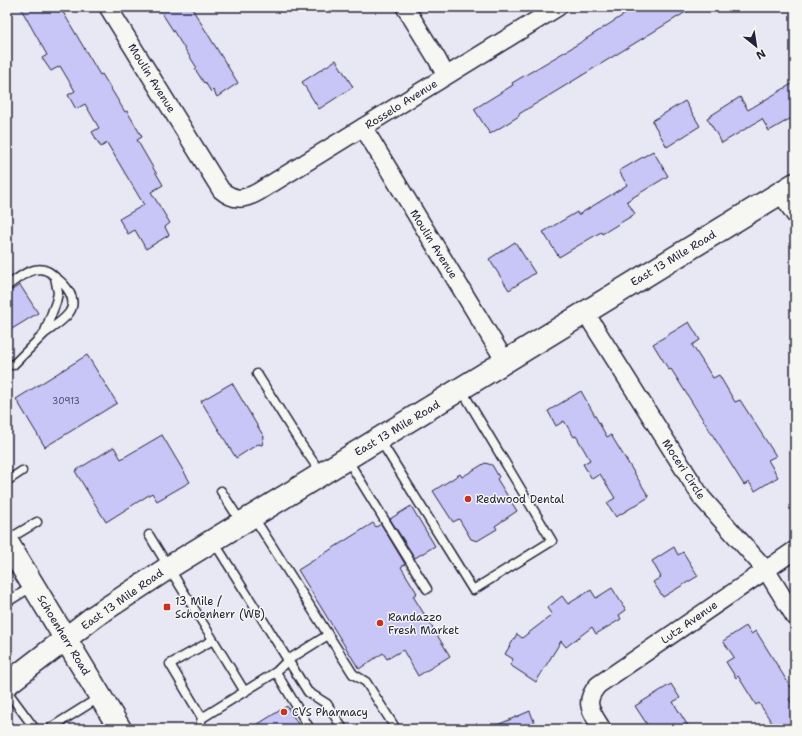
<svg xmlns="http://www.w3.org/2000/svg" width="802" height="736" viewBox="0 0 802 736" font-family="'Shantell Sans',sans-serif">
	<style>
		.building { fill: #c8c5f7; stroke: #22223b }
		.lines { fill: none; stroke-linecap: round; stroke-linejoin: round }
		.lane-casing { stroke: #22223b; stroke-width: 11 }
		.street-casing { stroke: #22223b; stroke-width: 20 }
		.secondary-casing { stroke: #22223b; stroke-width: 25 }
		.lane { stroke: #f6f6f2; stroke-width: 8 }
		.street { stroke: #f6f6f2; stroke-width: 17 }
		.secondary { stroke: #f6f6f2; stroke-width: 22 }
		.poi-dot { fill: #c8321e; stroke: #f6f6f2; stroke-width: 1.5 }
		.labels { text-anchor: middle; stroke-width: 3; stroke-linejoin: round; paint-order: stroke }
		.number-label { font-size: 9px; fill: #4c4b6a }
		.street-label { font-size: 11px; fill: #22223b; stroke: #f6f6f2 }
		.poi-label { font-size: 11px; fill: #22223b; stroke: #f6f6f2; text-anchor: start }
	</style>
	<rect width="100%" height="100%" fill="#e8e7f4"/>
	<filter id="ink" filterUnits="userSpaceOnUse"><feTurbulence type="fractalNoise" baseFrequency=".025" numOctaves="2"/><feDisplacementMap in="SourceGraphic" scale="8" xChannelSelector="R" yChannelSelector="G"/><feConvolveMatrix kernelMatrix="1 2 1 2 8 2 1 2 1" color-interpolation-filters="sRGB"/></filter>
	<g filter="url(#ink)">
		<path class="building" d="M20,7H60L100,75L102,74L125,112L127,111L142,137L137,140L163,185L151,192L170,223L165,227L169,235L146,249L135,230L128,234L119,219L144,205L107,143L101,147L92,132L99,128L85,104L76,109L68,95L75,91L60,66L51,71L42,58L47,55Z
			M158,7H191L238,83L217,97L213,90L211,92L205,82L204,83L195,69L197,68Z
			M636,7H694L519,114V116L490,134L474,109L513,85L512,83L578,44Z
			M336,60L353,87L319,109L302,82Z
			M795,82V116L769,131L762,119L722,143L707,118L740,97L748,110Z
			M685,101L700,126L667,147L652,121Z
			M653,151L668,176L627,201L635,214L602,234L601,232L559,257L543,232L577,212L578,215L627,185L619,171Z
			M515,242L535,273L509,290L489,259Z
			M20,285L38,313L7,332V293Z
			M689,322L700,340L692,345L713,378L719,375L735,402L740,400L776,456L768,460L778,477L755,491L749,482L744,485L671,369L669,370L653,344Z
			M87,355L117,403L45,447L16,399Z
			M232,383L264,437L262,445L258,444L236,458L201,401Z
			M581,391L607,437L611,435L649,497L616,517L607,503L615,498L600,474L592,479L583,464L590,460L576,436L574,437L564,421L556,426L548,411Z
			M162,435L190,482L157,501L152,493L106,522L75,471L114,447L121,459Z
			M485,463L492,465L499,477L497,479L517,511L495,526L497,529L477,541L471,539L459,519L453,522L433,491L460,474L462,477Z
			M411,506L435,546L415,558L390,519Z
			M373,523L376,527L381,524L405,564L401,567L417,593L413,596L450,656L418,676L403,650L387,659L383,653L359,669L298,570Z
			M674,547L678,555L683,552L698,576L663,597L653,582L661,577L652,561Z
			M612,588L626,610L619,615L621,619L596,634L592,627L566,647L561,641L536,682L510,665L513,659L505,654L517,634L522,638L552,615L547,608L562,596L568,604L591,590L596,598Z
			M746,626L751,634L756,631L795,694L789,699L795,708V729H776L759,703L756,705L738,676L736,678L726,662L734,657L723,641Z
			M671,684L680,698L673,702L690,729H650L635,706Z
			M287,706L301,729H250Z
			M530,711L537,729H488Z"/>
		<g class="lines">
			<g class="lane-casing">
				<path id="lane" d="M7,286C17,279 34,264 47,271C50,272 53,275 55,277L58,293L56,302L44,334L13,365
					M45,333C53,327 63,321 69,313C79,299 65,284 55,277
					M257,374L301,444L321,473
					M380,440L473,590L552,541L461,389
					M347,459L427,589
					M7,481L22,471
					M221,491L241,522
					M253,516L353,674L366,682L396,729
					M149,535L245,692
					M7,540L37,522
					M214,542L308,692L327,704L343,729
					M7,602L33,586
					M276,672L310,729
					M7,691L35,729
					M202,718L170,664L213,640
					M49,729L100,697
					M199,729L202,718L276,672L288,660L328,635"/>
			</g>
			<g class="street-casing">
				<path id="street" d="M108,7L221,190C234,201 244,200 258,192L558,7
					M405,7L437,59L446,76
					M363,127L505,361
					M781,193L795,215
					M585,312L702,498L766,570L795,617
					M602,729C592,712 582,703 598,685L795,550"/>
			</g>
			<g class="secondary-casing">
				<path id="secondary" d="M7,542L120,729
					M7,684L95,616L168,568L795,184"/>
			</g>
			<use href="#lane" class="lane"/>
			<use href="#street" class="street"/>
			<use href="#secondary" class="secondary"/>
		</g>
	</g>
	<g class="poi-dot">
		<circle cx="468" cy="499" r="4"/>
		<rect x="163" y="603" width="8" height="8" rx="2"/>
		<circle cx="380" cy="623" r="4"/>
		<circle cx="284" cy="712" r="4"/>
	</g>
	<g class="labels">
		<g class="number-label">
			<text x="66" y="404">30913</text>
		</g>
		<g class="street-label">
			<text transform="translate(152 78) rotate(58)" y="4">Moulin Avenue</text>
			<text transform="translate(401 104) rotate(-32)" y="4">Rosselo Avenue</text>
			<text transform="translate(434 244) rotate(58)" y="4">Moulin Avenue</text>
			<text transform="translate(673 258) rotate(-31)" y="4">East 13 Mile Road</text>
			<text transform="translate(397 428) rotate(-31)" y="4">East 13 Mile Road</text>
			<text transform="translate(684 469) rotate(57)" y="4">Moceri Circle</text>
			<text transform="translate(122 599) rotate(-35)" y="4">East 13 Mile Road</text>
			<text transform="translate(689 622) rotate(-35)" y="4">Lutz Avenue</text>
			<text transform="translate(64 635) rotate(59)" y="4">Schoenherr Road</text>
		</g>
		<g class="poi-label">
			<text x="476" y="503">Redwood Dental</text>
			<text x="175" y="605">13 Mile /<tspan x="175" dy="13">Schoenherr (WB)</tspan></text>
			<text x="388" y="621">Randazzo<tspan x="388" dy="13">Fresh Market</tspan></text>
			<text x="292" y="716">CVS Pharmacy</text>
		</g>
	</g>
	<rect width="802" height="736" fill="none" stroke="#f6f6f2" stroke-width="24"/>
	<rect x="12" y="12" width="778" height="712" fill="none" stroke="#22223b" stroke-width="1.5" filter="url(#ink)"/>
	<g transform="translate(756 46) rotate(150)" stroke="#f6f6f2" stroke-width="3" paint-order="stroke">
	<path d="M0-3L7 15L0 10L-7 15Z" fill="#22223b"/>
	<text y="-6" font-size="11" font-weight="bold" text-anchor="middle" fill="#22223b">N</text>
	</g>
</svg>
